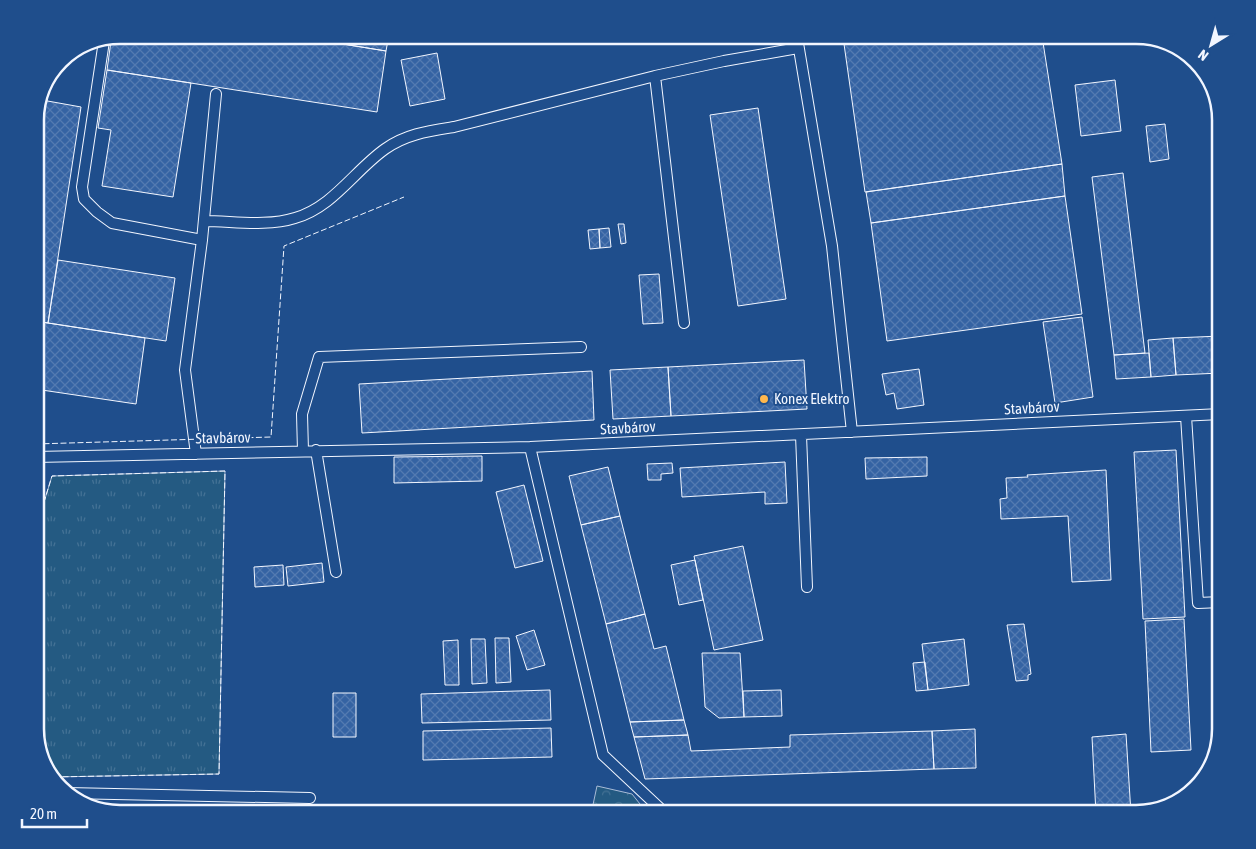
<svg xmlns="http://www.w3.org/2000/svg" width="1256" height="849" viewBox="0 0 1256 849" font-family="'Asap Condensed',sans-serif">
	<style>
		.grass { fill: url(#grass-tufts); stroke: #a8bbd7 }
		.forest { fill: url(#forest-crowns); stroke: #a8bbd7 }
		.building { fill: url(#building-cross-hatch); stroke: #f2f6ff }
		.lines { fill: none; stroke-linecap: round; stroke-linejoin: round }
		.service-casing { stroke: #f2f6ff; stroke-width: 12 }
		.service { stroke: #1f4e8c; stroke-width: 10 }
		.fence { stroke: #f2f6ff; stroke-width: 1; stroke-dasharray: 6 2.5; stroke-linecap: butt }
		.poi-dot { fill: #ffb74d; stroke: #1f4e8c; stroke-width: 2 }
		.labels { text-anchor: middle; stroke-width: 4; stroke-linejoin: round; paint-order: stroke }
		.poi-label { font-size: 15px; fill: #f2f6ff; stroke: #1f4e8c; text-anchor: start }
		.street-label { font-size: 15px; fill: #f2f6ff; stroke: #1f4e8c }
		.rim { fill: none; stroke: #f2f6ff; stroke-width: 2.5 }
	</style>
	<defs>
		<pattern id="grass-tufts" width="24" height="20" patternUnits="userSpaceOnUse" patternTransform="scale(1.25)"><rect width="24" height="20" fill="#245a82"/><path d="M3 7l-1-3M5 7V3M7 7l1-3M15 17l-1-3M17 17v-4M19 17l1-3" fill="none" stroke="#447295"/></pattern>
		<pattern id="forest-crowns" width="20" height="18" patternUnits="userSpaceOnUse" patternTransform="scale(1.25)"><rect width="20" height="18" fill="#245a82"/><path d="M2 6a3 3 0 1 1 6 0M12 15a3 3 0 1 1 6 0" fill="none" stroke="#447295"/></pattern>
		<pattern id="building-cross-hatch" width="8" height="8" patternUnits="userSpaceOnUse" patternTransform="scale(1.25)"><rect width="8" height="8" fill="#3563a3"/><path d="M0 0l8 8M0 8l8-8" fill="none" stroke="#537ab1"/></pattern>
	</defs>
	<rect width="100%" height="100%" fill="#1f4e8c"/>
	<path class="grass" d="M225,471L219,774L51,777L46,771L35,734V500L44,502L52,476Z"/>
	<path class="forest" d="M597,786L632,794L648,814H591Z"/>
	<path class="building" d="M1042,36L1062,164L865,192L843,37Z
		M318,40L386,51L377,112L107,70L111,41Z
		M318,40H388L386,51Z
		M437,53L445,99L410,106L401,60Z
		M107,70L191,83L173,197L102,186L111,130L98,128Z
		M1115,80L1121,131L1081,136L1075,85Z
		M42,100L81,107L48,323L35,321V115Z
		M758,108L786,299L738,306L710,115Z
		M1165,124L1169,159L1150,162L1146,126Z
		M1062,164L1065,196L871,223L866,192Z
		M1123,173L1145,353L1114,355L1092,177Z
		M1065,196L1082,314L887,341L871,223Z
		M618,224H624L626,243L621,244Z
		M609,228L611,247L600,248L599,229Z
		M599,229L600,248L590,249L588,230Z
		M58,260L175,278L166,341L48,323Z
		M659,274L663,323L643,324L639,275Z
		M1082,317L1093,397L1055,403L1043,322Z
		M35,321L145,338L136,404L35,389Z
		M1221,336V373L1176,375L1173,338Z
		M1173,338L1176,375L1151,377L1148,340Z
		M1149,353L1151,377L1116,379L1114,355Z
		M804,360L807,409L671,416L668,367Z
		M668,367L671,416L613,419L610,370Z
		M919,369L924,405L897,409L894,393L886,395L882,374Z
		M592,371L594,420L362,433L359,384Z
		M1176,450L1185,617L1143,619L1134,452Z
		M482,456V481L394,483V457Z
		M927,457V476L866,479L865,458Z
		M785,462L787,503L765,504V492L682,497L680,468Z
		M672,463L673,473L661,474V480H648L647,464Z
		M608,467L620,516L581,525L569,476Z
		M1106,470L1111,580L1072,582L1068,516L1001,519L1000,499L1007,498L1006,478L1028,477L1027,475Z
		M524,485L543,561L515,568L496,492Z
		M620,516L645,614L606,624L581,525Z
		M743,546L763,640L714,650L694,556Z
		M695,560L703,600L679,605L671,565Z
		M322,563L324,582L288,586L286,567Z
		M283,565L284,585L255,587L254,567Z
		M645,614L654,649L666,646L684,720L630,722L606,624Z
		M1184,619L1191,750L1151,752L1145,621Z
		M1024,624L1031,674L1028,675V680L1016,681L1007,625Z
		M534,630L545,665L527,670L516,636Z
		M495,638H509L511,682L496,683Z
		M471,639H485L487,683L472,684Z
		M964,639L969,685L928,690L922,644Z
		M458,640L459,685H445L443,641Z
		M702,653H740L744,717L719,718L705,707Z
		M925,662L928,690L916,691L913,663Z
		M550,690L551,720L422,723L421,694Z
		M781,690L782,716L744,717L743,691Z
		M333,693H356V737H333Z
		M684,720L688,735L634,737L630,722Z
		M551,728L552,757L423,760V731Z
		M975,729L976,768L934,769L932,731Z
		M932,731L934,769L645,779L634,737L688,735L691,751L790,747V735Z
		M1126,734L1131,814H1096L1092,737Z"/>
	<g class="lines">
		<g class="service-casing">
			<path id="service" d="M797,37L832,246L852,432
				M104,41L82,187L84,199L97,212L112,223L202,240
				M655,76L684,323
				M204,221C233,221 267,227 295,218C333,207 354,171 385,149C406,134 429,131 454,127L655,76L724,61L798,48
				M1186,416L1198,603L1221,602
				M801,435L807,587
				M530,447L603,755L666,814
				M316,450L336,572
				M303,451L302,414L319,357L581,347
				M196,454L185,370L202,240L216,94
				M35,457L530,447L1221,414
				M67,793L310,798"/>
		</g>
		<use href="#service" class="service"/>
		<path class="fence" d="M35,444L271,437L284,246L404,197
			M35,500L44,502L52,476L225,471L219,774L51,777"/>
	</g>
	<circle class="poi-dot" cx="764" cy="399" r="5"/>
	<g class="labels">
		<g class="poi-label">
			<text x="774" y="404">Konex Elektro</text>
		</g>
		<g class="street-label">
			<text transform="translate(1032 408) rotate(-3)" y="5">Stavbárov</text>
			<text transform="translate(628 428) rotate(-3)" y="5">Stavbárov</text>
			<text transform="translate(223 438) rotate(-1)" y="5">Stavbárov</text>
		</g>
	</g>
	<path d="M0 0H1256V849H0ZM120 44H1136A76 76 0 0 1 1212 120V729A76 76 0 0 1 1136 805H120A76 76 0 0 1 44 729V120A76 76 0 0 1 120 44Z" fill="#1f4e8c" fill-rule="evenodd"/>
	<path class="rim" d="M120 44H1136A76 76 0 0 1 1212 120V729A76 76 0 0 1 1136 805H120A76 76 0 0 1 44 729V120A76 76 0 0 1 120 44Z"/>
	<g transform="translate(1211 45) rotate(217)" stroke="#1f4e8c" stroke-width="4" paint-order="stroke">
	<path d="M0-4L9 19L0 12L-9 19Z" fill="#f2f6ff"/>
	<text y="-8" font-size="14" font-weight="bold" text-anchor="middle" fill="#f2f6ff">N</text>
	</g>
	<path d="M22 819v8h65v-8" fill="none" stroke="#f2f6ff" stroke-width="2.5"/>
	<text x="30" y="819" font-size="15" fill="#f2f6ff" stroke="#1f4e8c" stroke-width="4" paint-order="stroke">20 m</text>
</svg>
